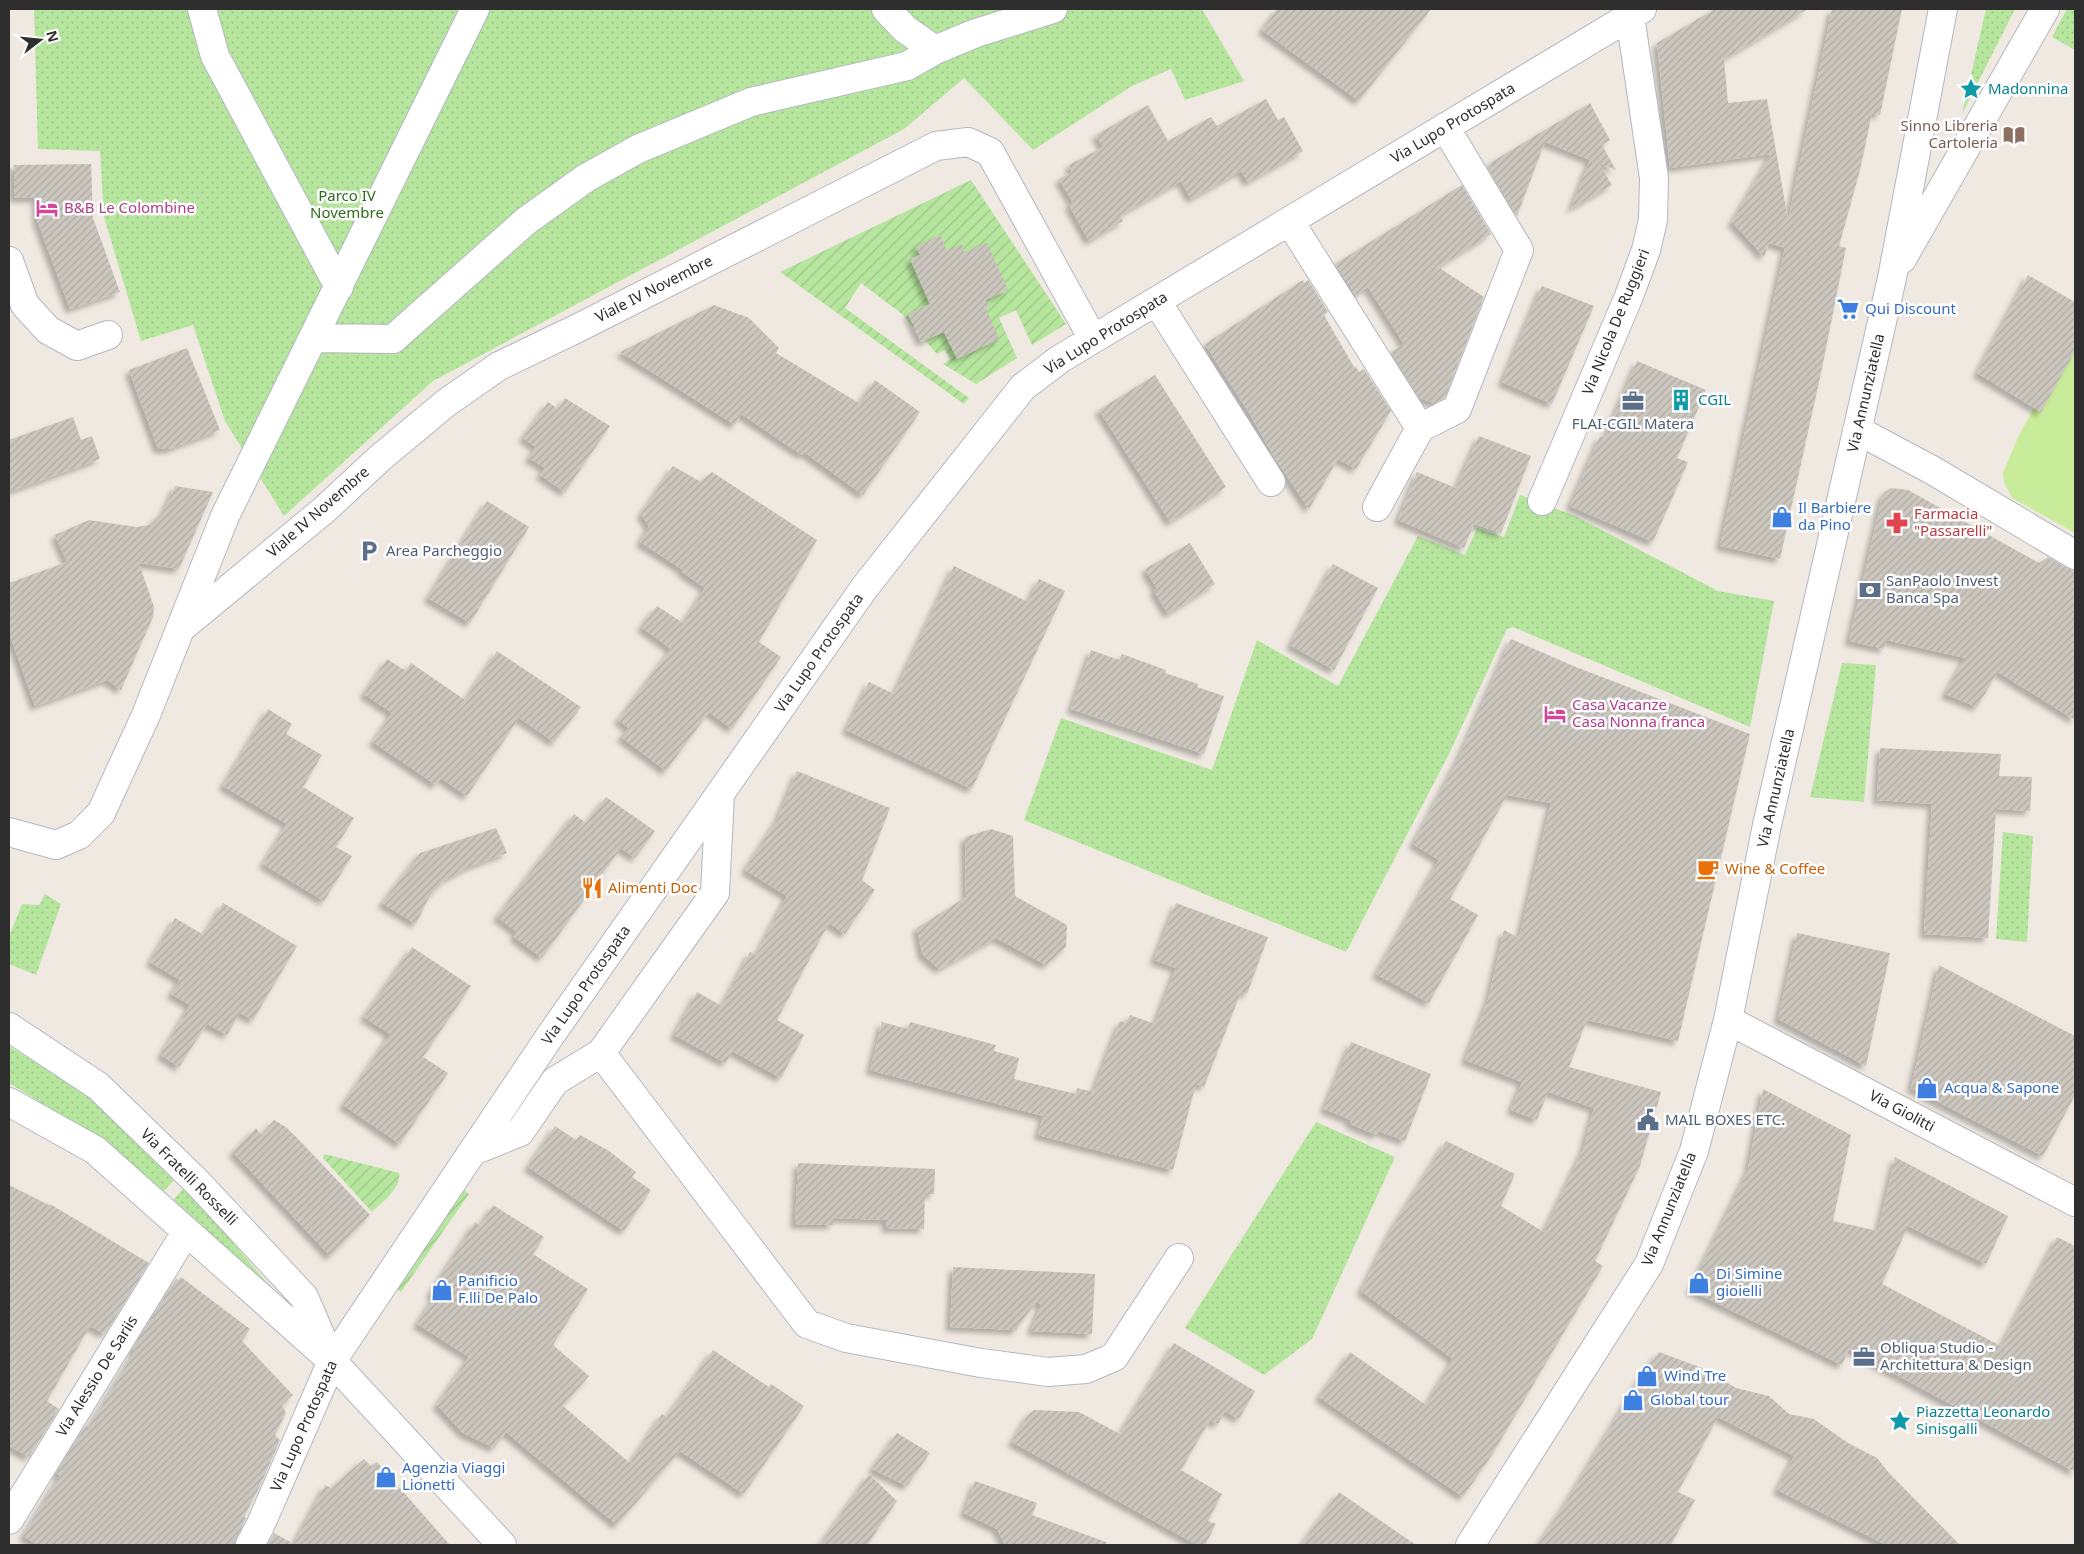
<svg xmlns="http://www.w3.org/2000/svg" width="2084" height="1554" viewBox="0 0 2084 1554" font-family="'Noto Sans',sans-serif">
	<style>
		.grass { fill: url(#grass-dots) }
		.garden { fill: url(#garden-furrows) }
		.pitch { fill: #c9ec9a }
		.building { fill: url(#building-hatch); filter: url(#shadow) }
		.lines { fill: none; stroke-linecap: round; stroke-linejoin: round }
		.minor-casing { stroke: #b4b7c1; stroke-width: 30 }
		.minor { stroke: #fff; stroke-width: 28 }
		.labels { text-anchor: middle; stroke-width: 5; stroke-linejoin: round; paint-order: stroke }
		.culture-label { font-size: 15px; fill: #0d838f; stroke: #fff; text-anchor: start }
		.street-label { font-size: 15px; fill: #2e2e2e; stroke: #fff }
		.education-label { font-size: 15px; fill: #785e54; stroke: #fff; text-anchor: end }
		.park-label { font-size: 15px; fill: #2c6e1b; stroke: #fff }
		.hotel-label { font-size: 15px; fill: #b23c85; stroke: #fff; text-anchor: start }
		.shop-label { font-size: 15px; fill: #366cbe; stroke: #fff; text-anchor: start }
		.service-label { font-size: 15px; fill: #4e5e75; stroke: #fff; text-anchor: start }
		.health-label { font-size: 15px; fill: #be3a42; stroke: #fff; text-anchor: start }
		.food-label { font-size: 15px; fill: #c56008; stroke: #fff; text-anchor: start }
	</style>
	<defs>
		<pattern id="grass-dots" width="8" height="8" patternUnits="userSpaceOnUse" patternTransform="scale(1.25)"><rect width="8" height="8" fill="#b6e59e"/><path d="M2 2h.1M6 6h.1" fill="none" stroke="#9dc588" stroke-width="1.8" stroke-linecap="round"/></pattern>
		<pattern id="garden-furrows" width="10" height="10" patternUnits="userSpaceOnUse" patternTransform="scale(1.25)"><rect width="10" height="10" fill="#b6e59e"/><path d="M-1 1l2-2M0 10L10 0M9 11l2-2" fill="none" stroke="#9dc588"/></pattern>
		<pattern id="building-hatch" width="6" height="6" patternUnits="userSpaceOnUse" patternTransform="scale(1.25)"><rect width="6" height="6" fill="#cbc7bf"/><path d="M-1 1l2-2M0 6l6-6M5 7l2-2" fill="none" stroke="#afaba4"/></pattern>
		<filter id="shadow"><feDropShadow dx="-4.5" dy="4.5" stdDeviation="2.5" flood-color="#0004"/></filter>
	</defs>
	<rect width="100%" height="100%" fill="#efe9e1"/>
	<path class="grass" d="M34,9H1202L1244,81L1185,100L1171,69L1132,86L1033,150L964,78L904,129L433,381L284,516L225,421L193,325L141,341L104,217L100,151L38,149Z
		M1986,9H2015L1962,114Z
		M2067,9H2075V50L2052,37Z
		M1520,495L1575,516L1718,591L1774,601L1750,727L1513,627L1507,629L1449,754L1346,952L1024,820L1061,718L1212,770L1257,640L1338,686L1418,536L1465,555L1477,528L1504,537Z
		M1842,663L1876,665L1864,802L1810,797Z
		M2003,832L2033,836L2027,942L1996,939Z
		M45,894L61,904L36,975L9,964V937L22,904L39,905Z
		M9,1046L97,1101L176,1178L164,1191L77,1125L9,1083Z
		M1316,1122L1395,1157L1312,1339L1264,1375L1185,1328Z
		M185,1187L305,1327L173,1200Z"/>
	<path class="garden" d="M971,180L1066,324L1032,345L1016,310L999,318L1017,358L976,384L943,364L950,359L945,350L937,354L902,314L861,283L845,308L969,398L964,404L780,272Z
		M324,1154L399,1173C402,1188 381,1203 372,1212L323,1158Z
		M463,1189L469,1194L401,1292L394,1287Z"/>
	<path class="pitch" d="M2075,334V533L2012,498L2004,482L2003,473L2019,435Z"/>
	<path class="building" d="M1277,9H1431L1359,101L1262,30Z
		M1715,9H1808L1724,59L1728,103L1767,99L1788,220L1832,9H1902L1880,115L1872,113L1860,170L1839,246L1846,248L1821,373L1780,559L1720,546L1785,248L1769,243L1764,257L1732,222L1771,154L1670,168L1657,43Z
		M1266,99L1278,120L1284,117L1303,151L1248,182L1241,171L1191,199L1181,181L1120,215L1123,221L1089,241L1069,205L1073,203L1059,179L1072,172L1069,165L1103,147L1096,135L1148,105L1168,141L1211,117L1217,126Z
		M1590,103L1610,140L1602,145L1616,170L1599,163L1612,185L1571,209L1590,160L1545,142L1517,216L1488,169L1492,167L1490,163Z
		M91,164L93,218L120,292L70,309L37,220L36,198H14V165Z
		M1462,185L1491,234L1438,267L1484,297L1445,398L1435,403L1419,398L1391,352L1404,344L1368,287L1355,295L1335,264Z
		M940,235L947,251L962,244L964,252L987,243L1008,290L986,300L989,306L986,308L999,339L957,359L944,332L921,342L908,314L930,304L910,259L920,255L916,247Z
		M2028,275L2075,302V351L2041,412L1977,373Z
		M1303,280L1304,283L1308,280L1328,312L1324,315L1354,367L1355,366L1359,372L1364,369L1391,411L1356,469L1338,459L1309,509L1274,457L1251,416L1205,344Z
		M1542,286L1594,306L1552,404L1502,382Z
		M714,305L749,318L779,348L776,353L859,403L875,380L920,412L863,495L804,452L802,455L741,414L735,425L620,352Z
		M187,348L220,430L169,449H158L129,370Z
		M1637,361L1706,390L1677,458L1688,462L1653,542L1570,506L1600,436L1605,438Z
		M1155,375L1226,487L1170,522L1099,410Z
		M565,398L610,426L565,492L540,475L545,468L529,458L536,447L523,438L548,402L558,409Z
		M73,417L81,440L92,436L100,459L9,492V440Z
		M1479,436L1531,456L1501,533L1474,524L1464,548L1398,520L1417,472L1456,488Z
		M673,466L701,482L712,472L817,540L759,642L781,657L732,729L709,712L666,771L621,737L629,728L618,720L671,649L641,627L657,606L683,623L705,588L682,572L683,570L640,542L649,526L641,514Z
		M175,486L213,492L179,569L139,563L154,607L153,617L121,690L107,680L35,706L9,633V583L67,562L55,535L89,520L136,527L150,525L164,511Z
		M1891,488L1908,490L2039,563L2048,557L2067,568L2075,571V720L1998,672L1977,707L1945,694L1965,658L1886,640L1884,649L1849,641L1882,497L1885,492Z
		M487,501L529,527L470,623L428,598Z
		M1190,543L1215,584L1168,614L1154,591L1157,589L1145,569Z
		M1333,564L1378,588L1334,670L1290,645Z
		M954,566L1028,602L1039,579L1065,591L972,789L846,730L869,682L894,694Z
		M1511,639L1576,667L1750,734L1678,1041L1587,1020L1569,1067L1661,1092L1640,1166L1595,1261L1603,1266L1492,1455L1463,1497L1319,1397L1350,1352L1426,1405L1453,1359L1361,1291L1394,1225L1446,1141L1515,1174L1501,1206L1544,1232L1583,1150L1594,1108L1548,1092L1537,1120L1511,1110L1522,1082L1465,1060L1488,1000L1504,930L1519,938L1551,803L1507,795L1450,899L1478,915L1429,1003L1376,974L1439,860L1413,844L1459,757Z
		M1091,650L1119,660L1122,654L1166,670L1165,673L1198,684L1197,687L1224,696L1204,754L1071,709Z
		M497,651L581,707L554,742L519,718L467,796L441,778L436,785L373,742L392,713L364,694L387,659L406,671L411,663L465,700Z
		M268,709L292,724L286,734L322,755L303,787L354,818L336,847L352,856L324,901L263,864L287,824L223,786Z
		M1880,748L2001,754L1999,776L2032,777L2030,811L1996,809L1988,938L1924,934L1932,804L1877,800Z
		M797,771L890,808L862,880L875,890L845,934L829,923L777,1020L804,1035L781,1078L732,1051L726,1063L674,1035L697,992L722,1006L750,952L756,955L787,896L745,870L778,818Z
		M606,797L655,831L635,858L621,848L542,958L514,937L517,932L497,917L574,814L586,823Z
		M496,828L507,853L471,866L445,880L429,897L416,924L382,903L420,853Z
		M991,829L1013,836L1015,896L1067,925L1066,947L1046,965L996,938L939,969L922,954L917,928L966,897L965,837Z
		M223,903L297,946L253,1020L240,1013L227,1035L207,1024L179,1067L161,1055L190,1005L171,994L180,980L150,962L175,918L204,935Z
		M1176,903L1268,937L1247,994L1241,992L1204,1087L1196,1084L1173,1170L1038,1135L1043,1116L870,1070L882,1022L908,1029L910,1022L996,1045L994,1051L1019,1058L1014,1079L1076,1094L1077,1088L1093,1092L1120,1021L1126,1023L1130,1015L1155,1024L1176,968L1154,960Z
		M1797,933L1890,953L1866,1066L1778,1019Z
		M412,947L471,986L423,1057L448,1073L400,1144L343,1105L390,1034L364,1017Z
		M1939,965L2075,1036V1095L2043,1156L1911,1088Z
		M1351,1042L1431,1074L1405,1141L1378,1131L1377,1135L1350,1124L1351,1120L1324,1109Z
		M1763,1089L1851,1135L1833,1221L1878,1231L1895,1157L2008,1216L1986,1264L1908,1226L1882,1284L2001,1346L2057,1237L2075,1246V1472L1849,1349L1842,1365L1690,1290L1748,1170Z
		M274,1120L286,1127L303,1144L370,1215L330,1256L233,1152L256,1128L261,1135Z
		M555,1126L576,1140L580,1135L609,1151L636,1172L632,1177L651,1190L624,1231L528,1167Z
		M798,1163L935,1169L934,1194H925L924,1229L886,1228V1220L833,1218V1225L795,1224Z
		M9,1185L49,1205L50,1204L149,1263L105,1334L90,1326L47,1401L59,1409L29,1457L9,1446Z
		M493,1205L544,1237L533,1254L588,1289L553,1345L589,1376L563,1406L630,1463L662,1414L667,1417L713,1350L769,1387L771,1384L804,1406L744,1494L680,1451L617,1525L506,1432L494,1448L463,1433L437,1405L469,1357L417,1324L434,1297L430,1294L475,1222L480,1226Z
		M953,1267L1095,1274L1092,1334L1031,1331L1041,1304L1036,1302L1016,1330L950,1327Z
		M181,1277L250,1329L242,1341L293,1395L282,1405L286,1413L275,1435L280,1440L260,1486L244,1517L246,1518L234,1545H38L23,1536L60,1475L56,1473L86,1425L89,1427L135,1351L132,1349L176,1279L179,1280Z
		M1174,1343L1255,1391L1239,1419L1225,1411L1218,1424L1210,1420L1181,1470L1222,1494L1208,1521L1216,1524L1205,1545H1197L1012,1442L1027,1416L1034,1410L1079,1412L1120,1434Z
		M1659,1352L1702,1368L1736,1388L1769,1396L1789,1414L1814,1419L1848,1443L1877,1458L1889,1473L1960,1545H1886L1777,1490L1794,1456L1718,1417L1678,1492L1695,1500L1671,1545H1538L1570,1496L1641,1376Z
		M897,1433L930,1453L907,1486L872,1469Z
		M364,1459L371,1466L377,1462L450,1545H268L274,1533L294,1544L325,1485L331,1488Z
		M869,1474L897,1501L867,1545H820Z
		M975,1481L1037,1503L1032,1515L1106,1542V1545H1005L997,1529L964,1513Z
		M1339,1492L1416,1545H1301Z"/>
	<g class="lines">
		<g class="minor-casing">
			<path id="minor" d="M202,9L215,56L339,287
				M886,9L905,29L935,50
				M1290,222L1420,428
				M1902,259L2045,9
				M9,261L25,305L48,330L77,346L108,335
				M1157,302L1271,482
				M313,338L393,339L526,221L586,178L638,149L751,102L907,66L935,50L976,33L1053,9
				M1857,430L1932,470L2075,555
				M1542,501L1629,296L1646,250L1653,220L1654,178L1630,16
				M1377,507L1420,428L1457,409L1519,250L1445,127
				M180,629L324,510L380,458L446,403L499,366L580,327L936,146L968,142L990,152L1093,339
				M9,832L56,845L79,835L101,813L146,715L225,516L475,9
				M1728,1020L2075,1202
				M9,1027L98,1086L197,1182L304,1297L328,1353
				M601,1053L807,1324L846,1338L981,1363L1048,1372L1086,1369L1114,1357L1179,1258
				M9,1102L95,1150L332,1361L502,1545
				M473,1151L520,1132L555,1081L601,1053L715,893L720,794
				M9,1520L186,1232
				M250,1545L260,1526L332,1361L550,1036L865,587L1023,387L1060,359L1642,9
				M1470,1545L1649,1264L1694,1151L1728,1020L1767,825L1892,278L1943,9"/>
		</g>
		<use href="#minor" class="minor"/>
	</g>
	<defs>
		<g id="sight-bare" transform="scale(1.725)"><path d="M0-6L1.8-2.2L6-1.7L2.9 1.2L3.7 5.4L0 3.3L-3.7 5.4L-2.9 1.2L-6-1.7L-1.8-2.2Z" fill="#0f9aa8" stroke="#fff" stroke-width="2.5" paint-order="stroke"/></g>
		<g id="library-bare" transform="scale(1.725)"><path d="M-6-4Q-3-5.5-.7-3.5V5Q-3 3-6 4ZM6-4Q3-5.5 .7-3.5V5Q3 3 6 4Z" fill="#8d6e63" stroke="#fff" stroke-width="2.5" paint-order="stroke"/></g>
		<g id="hotel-bare" transform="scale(1.725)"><path d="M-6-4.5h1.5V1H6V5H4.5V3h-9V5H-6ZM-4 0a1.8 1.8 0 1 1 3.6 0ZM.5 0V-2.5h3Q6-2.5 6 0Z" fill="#d1479c" stroke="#fff" stroke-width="2.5" paint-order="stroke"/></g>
		<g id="supermarket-bare" transform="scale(1.725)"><path d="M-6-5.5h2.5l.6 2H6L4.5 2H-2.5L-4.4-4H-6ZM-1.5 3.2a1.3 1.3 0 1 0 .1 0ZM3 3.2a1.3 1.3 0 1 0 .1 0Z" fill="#3f7fe0" stroke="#fff" stroke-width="2.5" paint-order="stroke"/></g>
		<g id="building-bare" transform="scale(1.725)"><path d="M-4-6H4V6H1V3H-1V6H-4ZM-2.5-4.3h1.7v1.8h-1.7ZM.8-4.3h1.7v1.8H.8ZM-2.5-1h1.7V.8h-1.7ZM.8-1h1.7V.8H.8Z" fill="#0f9aa8" stroke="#fff" stroke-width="2.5" paint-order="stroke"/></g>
		<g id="office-bare" transform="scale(1.725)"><path d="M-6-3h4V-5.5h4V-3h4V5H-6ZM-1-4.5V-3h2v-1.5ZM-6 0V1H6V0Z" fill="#5c6f8a" stroke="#fff" stroke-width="2.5" paint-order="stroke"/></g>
		<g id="shop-bare" transform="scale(1.725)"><path d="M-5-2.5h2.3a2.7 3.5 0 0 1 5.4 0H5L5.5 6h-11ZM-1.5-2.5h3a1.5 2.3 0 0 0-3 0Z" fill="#3f7fe0" stroke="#fff" stroke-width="2.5" paint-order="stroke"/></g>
		<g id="pharmacy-bare" transform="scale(1.725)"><path d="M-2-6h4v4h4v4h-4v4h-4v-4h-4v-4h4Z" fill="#e0444e" stroke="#fff" stroke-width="2.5" paint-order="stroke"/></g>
		<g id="parking-bare" transform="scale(1.725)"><path d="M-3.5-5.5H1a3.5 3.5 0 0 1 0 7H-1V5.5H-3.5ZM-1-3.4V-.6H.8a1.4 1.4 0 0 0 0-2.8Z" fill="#5c6f8a" stroke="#fff" stroke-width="2.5" paint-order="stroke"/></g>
		<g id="bank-bare" transform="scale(1.725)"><path d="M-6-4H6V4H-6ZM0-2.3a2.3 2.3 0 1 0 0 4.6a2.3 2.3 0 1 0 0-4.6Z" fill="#5c6f8a" stroke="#fff" stroke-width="2.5" paint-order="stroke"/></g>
		<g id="cafe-bare" transform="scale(1.725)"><path d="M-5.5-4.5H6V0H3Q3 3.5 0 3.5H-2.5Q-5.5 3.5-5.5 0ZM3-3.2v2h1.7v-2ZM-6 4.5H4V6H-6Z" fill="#e8710a" stroke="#fff" stroke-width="2.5" paint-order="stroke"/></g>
		<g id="restaurant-bare" transform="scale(1.725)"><path d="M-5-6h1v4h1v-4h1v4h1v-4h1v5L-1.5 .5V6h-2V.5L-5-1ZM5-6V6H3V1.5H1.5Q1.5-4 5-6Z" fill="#e8710a" stroke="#fff" stroke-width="2.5" paint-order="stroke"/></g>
		<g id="civic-bare" transform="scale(1.725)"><path d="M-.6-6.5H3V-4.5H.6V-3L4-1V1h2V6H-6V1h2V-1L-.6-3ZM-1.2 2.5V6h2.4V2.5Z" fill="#5c6f8a" stroke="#fff" stroke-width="2.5" paint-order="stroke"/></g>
	</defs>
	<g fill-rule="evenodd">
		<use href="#sight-bare" x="1971" y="89"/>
		<use href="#library-bare" x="2014" y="135"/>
		<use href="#hotel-bare" x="47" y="208"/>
		<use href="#supermarket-bare" x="1848" y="309"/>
		<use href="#building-bare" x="1681" y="400"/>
		<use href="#office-bare" x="1633" y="401"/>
		<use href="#shop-bare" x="1782" y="517"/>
		<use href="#pharmacy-bare" x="1897" y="523"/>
		<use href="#parking-bare" x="369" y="551"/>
		<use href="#bank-bare" x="1870" y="590"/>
		<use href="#hotel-bare" x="1555" y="714"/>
		<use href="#cafe-bare" x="1708" y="869"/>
		<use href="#restaurant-bare" x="592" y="888"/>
		<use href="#shop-bare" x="1927" y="1088"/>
		<use href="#civic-bare" x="1648" y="1120"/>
		<use href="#shop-bare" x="1699" y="1283"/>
		<use href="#shop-bare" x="442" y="1290"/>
		<use href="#office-bare" x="1864" y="1357"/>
		<use href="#shop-bare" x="1647" y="1376"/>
		<use href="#shop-bare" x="1633" y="1400"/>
		<use href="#sight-bare" x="1900" y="1421"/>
		<use href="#shop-bare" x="386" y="1477"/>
	</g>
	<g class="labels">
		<g class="culture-label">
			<text x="1988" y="94">Madonnina</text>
			<text x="1698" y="405">CGIL</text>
			<text x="1916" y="1417">Piazzetta Leonardo<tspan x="1916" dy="17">Sinisgalli</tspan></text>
		</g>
		<g class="street-label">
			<text transform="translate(1453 123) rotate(-31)" y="5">Via Lupo Protospata</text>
			<text transform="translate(654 289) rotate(-27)" y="5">Viale IV Novembre</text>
			<text transform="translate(1616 322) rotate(-68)" y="5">Via Nicola De Ruggieri</text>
			<text transform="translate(1106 333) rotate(-32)" y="5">Via Lupo Protospata</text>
			<text transform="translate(1866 393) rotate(-77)" y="5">Via Annunziatella</text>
			<text transform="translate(318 512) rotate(-41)" y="5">Viale IV Novembre</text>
			<text transform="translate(819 653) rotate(-55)" y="5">Via Lupo Protospata</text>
			<text transform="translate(1776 788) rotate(-77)" y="5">Via Annunziatella</text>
			<text transform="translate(586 985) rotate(-55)" y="5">Via Lupo Protospata</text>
			<text transform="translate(1902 1111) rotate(28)" y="5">Via Giolitti</text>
			<text transform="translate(189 1177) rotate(45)" y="5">Via Fratelli Rosselli</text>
			<text transform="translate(1669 1209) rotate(-68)" y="5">Via Annunziatella</text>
			<text transform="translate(97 1376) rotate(-58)" y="5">Via Alessio De Sariis</text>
			<text transform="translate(304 1426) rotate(-66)" y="5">Via Lupo Protospata</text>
		</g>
		<g class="education-label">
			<text x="1998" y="131">Sinno Libreria<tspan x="1998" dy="17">Cartoleria</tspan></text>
		</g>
		<g class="park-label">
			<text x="347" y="201">Parco IV<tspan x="347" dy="17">Novembre</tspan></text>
		</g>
		<g class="hotel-label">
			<text x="64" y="213">B&amp;B Le Colombine</text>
			<text x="1572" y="710">Casa Vacanze<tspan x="1572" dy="17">Casa Nonna franca</tspan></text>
		</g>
		<g class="shop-label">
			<text x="1865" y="314">Qui Discount</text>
			<text x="1798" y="513">Il Barbiere<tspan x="1798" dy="17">da Pino</tspan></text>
			<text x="1944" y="1093">Acqua &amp; Sapone</text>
			<text x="1716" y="1279">Di Simine<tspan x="1716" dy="17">gioielli</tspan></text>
			<text x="458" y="1286">Panificio<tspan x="458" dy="17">F.lli De Palo</tspan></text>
			<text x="1664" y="1381">Wind Tre</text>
			<text x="1650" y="1405">Global tour</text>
			<text x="402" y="1473">Agenzia Viaggi<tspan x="402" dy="17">Lionetti</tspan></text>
		</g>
		<g class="service-label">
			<text x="1633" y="429" text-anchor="middle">FLAI-CGIL Matera</text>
			<text x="386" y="556">Area Parcheggio</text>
			<text x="1886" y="586">SanPaolo Invest<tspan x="1886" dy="17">Banca Spa</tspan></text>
			<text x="1665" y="1125">MAIL BOXES ETC.</text>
			<text x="1880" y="1353">Obliqua Studio -<tspan x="1880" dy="17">Architettura &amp; Design</tspan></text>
		</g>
		<g class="health-label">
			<text x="1914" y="519">Farmacia<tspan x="1914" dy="17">"Passarelli"</tspan></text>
		</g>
		<g class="food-label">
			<text x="1725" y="874">Wine &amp; Coffee</text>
			<text x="608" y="893">Alimenti Doc</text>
		</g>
	</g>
	<rect width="2084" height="1554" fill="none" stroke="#2e2e2e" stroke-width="20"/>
	<g transform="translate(40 40) rotate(74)" stroke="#ffffff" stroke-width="4" paint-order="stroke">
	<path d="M0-4L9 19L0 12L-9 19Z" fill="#2e2e2e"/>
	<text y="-8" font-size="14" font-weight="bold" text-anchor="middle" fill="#2e2e2e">N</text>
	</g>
</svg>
